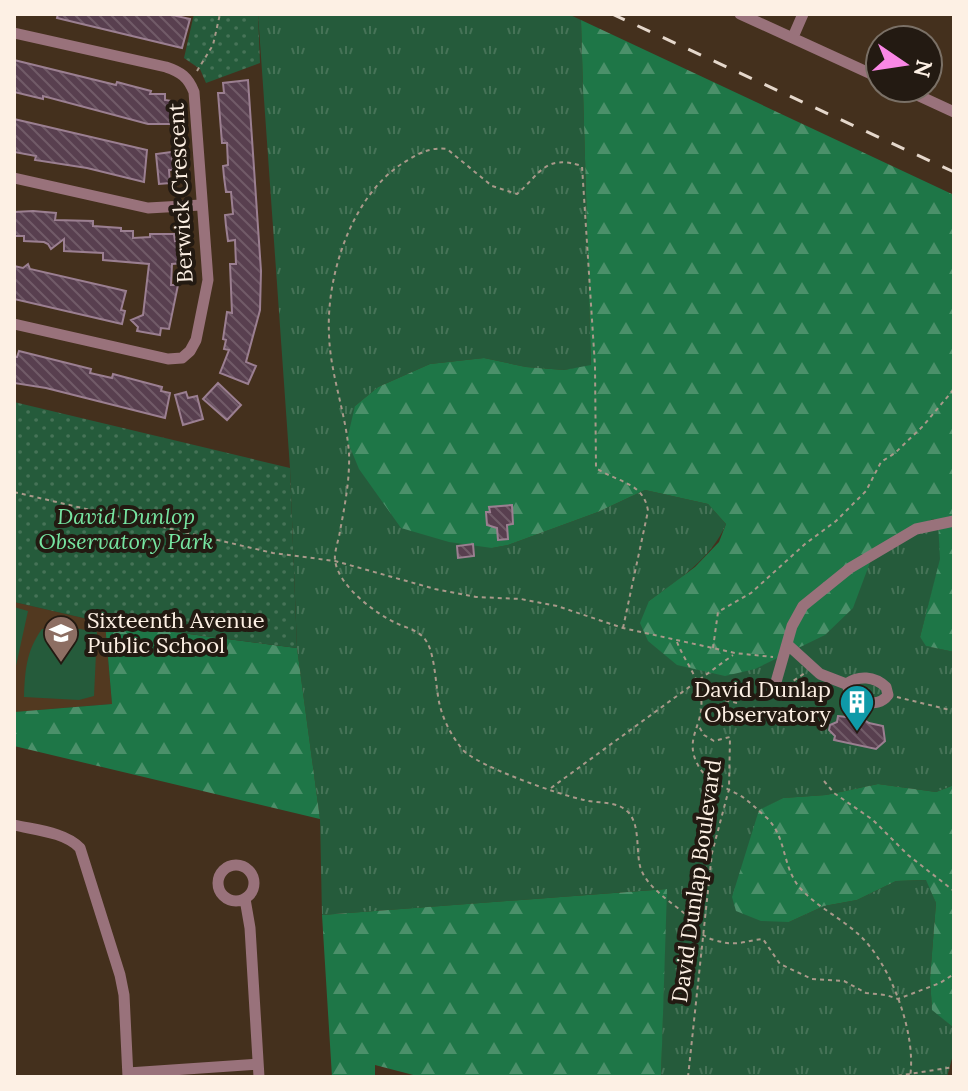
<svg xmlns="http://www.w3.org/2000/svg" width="968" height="1091" viewBox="0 0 968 1091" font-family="Lora,serif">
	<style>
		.built { fill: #523920 }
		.grass { fill: url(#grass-tufts) }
		.forest { fill: url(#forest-firs) }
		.park { fill: url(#park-dots) }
		.pitch { fill: #255b3b }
		.building { fill: url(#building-back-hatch); stroke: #9b7f91; stroke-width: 2 }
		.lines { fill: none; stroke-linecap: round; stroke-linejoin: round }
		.path { stroke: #a9998a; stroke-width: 2; stroke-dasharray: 4 4; stroke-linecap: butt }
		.minor { stroke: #99727b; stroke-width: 11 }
		.rail { stroke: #e5d7cb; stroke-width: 3; stroke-dasharray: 14 14; stroke-linecap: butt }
		.labels { text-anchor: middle; stroke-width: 8; stroke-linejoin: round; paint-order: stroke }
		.street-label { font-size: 22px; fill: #fdf0e4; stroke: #231a12 }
		.park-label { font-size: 22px; font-style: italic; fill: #76e5a1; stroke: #231a12 }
		.poi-label { font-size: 22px; fill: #fdf0e4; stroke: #231a12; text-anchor: start }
	</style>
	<defs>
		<pattern id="grass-tufts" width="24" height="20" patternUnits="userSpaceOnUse" patternTransform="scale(2)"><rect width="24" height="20" fill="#255b3b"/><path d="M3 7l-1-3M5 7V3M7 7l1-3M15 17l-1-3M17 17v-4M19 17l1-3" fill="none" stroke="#467357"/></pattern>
		<pattern id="forest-firs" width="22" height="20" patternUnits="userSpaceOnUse" patternTransform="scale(2)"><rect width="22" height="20" fill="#1e7647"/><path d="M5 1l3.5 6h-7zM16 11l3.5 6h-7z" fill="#4b906a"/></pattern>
		<pattern id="park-dots" width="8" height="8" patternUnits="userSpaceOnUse" patternTransform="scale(2)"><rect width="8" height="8" fill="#255b3b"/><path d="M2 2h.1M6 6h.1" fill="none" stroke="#467357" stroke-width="1.8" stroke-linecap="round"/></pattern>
		<pattern id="building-back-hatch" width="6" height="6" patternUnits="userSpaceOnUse" patternTransform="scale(2)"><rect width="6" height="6" fill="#583f4f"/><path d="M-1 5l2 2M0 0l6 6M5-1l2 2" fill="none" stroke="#715b68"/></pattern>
	</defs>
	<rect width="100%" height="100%" fill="#44301d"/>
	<path class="built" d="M14,602L105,623L112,704L14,712Z"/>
	<path class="grass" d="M258,14H568L581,20L591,366L564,370L526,367L484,358L430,364L378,387L355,406L492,548L508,545L598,512L645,490L708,504L726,524C711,559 679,579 649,601L872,557L900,533L932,519L938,521L941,558L920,637L927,646L954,652V785L936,792L878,784L826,795L783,798L758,811L789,922L824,906L857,900L896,881L927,880L936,903L930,978L932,1009L954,1028V1051L947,1077H661L666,889L322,915L320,819L297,648L290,468Z"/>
	<path class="forest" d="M581,20L954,195V652L926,646L920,637L940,559L938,522L933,519L900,533L872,557L853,608L825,635L755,669L725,676L677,665L648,641L640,623L649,601L695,567L719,542L726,524L708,504L645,490L598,512L508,545L492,548L449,542L401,528L359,469L347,440L355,406L378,387L430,364L484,358L526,367L564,370L591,365Z
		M105,623L297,648L320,819L14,746V712L112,704Z
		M878,784L936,792L954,785V1028L932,1010L930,978L936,903L926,880L896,881L857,900L824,906L789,922L761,921L736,911L732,897L759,810L783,798L826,795Z
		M667,889L661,1077H421L375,1065V1077H332L322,915Z"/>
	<path class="park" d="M194,14H258L260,63L206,83L200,69L184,58Z
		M14,402L290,468L297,648L105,623L14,602Z"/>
	<path class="pitch" d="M14,607L28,611L14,675Z
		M68,627L97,632L94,696L79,700L24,697C25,671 26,651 42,629Z"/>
	<path class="building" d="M58,14H168L190,19L182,48L57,18Z
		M14,60L116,85L117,82L128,85L151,91L150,94H165V100L172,101L171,124H148L43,96V99L14,92Z
		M248,80L261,271L260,310L246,362L256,366L248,384L220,373L229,350L224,349L226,340L223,339L227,312L232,313L230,264H236L235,240L228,241L226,226L225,215L233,214L231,192H226L224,177L223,166L228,165L227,143H222L218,93H224L223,83Z
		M14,119L147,150L144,182L87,168L35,160L36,156L14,152Z
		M172,152L173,170H169L170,183L159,184L156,154Z
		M33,211L56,213L55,220L93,221V226L121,228V231H133V238L150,237V234H174L175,241L181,240L183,263L172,264L171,285H178L169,329L161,328L160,335L137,331L138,327L131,320L143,315L149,264L103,260V253L64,251V239L51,249L48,244L44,242L24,241V236H14V212Z
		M28,264L30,269L126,291L121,310L125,311L122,324L14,299V266L23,268Z
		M19,351L91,369L90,373L112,378L113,374L162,387L161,391L170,393L165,418L46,388L14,383V357H17Z
		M218,383L241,405L227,420L203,399Z
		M186,392L188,398L197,396L203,419L183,425L175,395Z
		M512,505L513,524L507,525L508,539L498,540L497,528L487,525L486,512H490L489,507Z
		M473,544L474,556L458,558L457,546Z
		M838,716L863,719L869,723L883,726L885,741L876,749L834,740L835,736L829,730L830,725L837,722Z"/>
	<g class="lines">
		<path class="path" d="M197,71L213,45L220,14
			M14,492L273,553L335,561L435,589L476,597L521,599L557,606L623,628L735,653L773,657
			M623,628L648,511C644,482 616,482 596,468L595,366L582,166C545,154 541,173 517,194L492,186L447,149C432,147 421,152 408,160C353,191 326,274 329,334C330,374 346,413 349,453C350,478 345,505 340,531C339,539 334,552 335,560C338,586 375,613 396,623C404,627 417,630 423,637C436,649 435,688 440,706C444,722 452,736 462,749C476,766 560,795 584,800C599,804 617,800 629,813C640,826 636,850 640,866C645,886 670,901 685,914C692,920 696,931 705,936C709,939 717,941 722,942C737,946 749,940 763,939L780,964L812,979L844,981L866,993L886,995L898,999L940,983L954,974
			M677,642C684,660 699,678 701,697C705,726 682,738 699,767C708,783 729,788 744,798C752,804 759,811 767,818C787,838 782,867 800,888C816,906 839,917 857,933C890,961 917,1034 910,1077
			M713,648L718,612L751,593L805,544L836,521L866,491L881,462L895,453L923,426L954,389
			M787,685L805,673
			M702,695L737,703
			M897,697L950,710
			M863,719L865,711
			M824,781L834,793L873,820L908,855L954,891
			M551,788L733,655
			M688,1077L712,853L729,789L730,737L714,741L704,735L698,725
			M890,1077L954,1067"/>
		<path class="minor" d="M740,14L880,78
			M14,33L166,67C181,72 188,77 194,92L208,280L196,340L190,351L182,358L168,359L14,324
			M793,37L803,14
			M902,88L954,112
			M14,178L148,208L201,205
			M787,644L820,674L846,684C854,700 876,711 888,695L886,687C874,676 859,675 846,684
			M774,689L792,626L803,606L850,568L916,529L954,521
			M14,825C35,830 65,832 80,848L120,975L124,995L128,1077
			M218 883a18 18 0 1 1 36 0a18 18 0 1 1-36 0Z
			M245,899L250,928L259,1077
			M128,1073L258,1064"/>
		<path class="rail" d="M612,14L954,172"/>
	</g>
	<defs>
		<g id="school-pin" transform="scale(1.8)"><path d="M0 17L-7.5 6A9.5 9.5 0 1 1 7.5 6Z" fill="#8d6e63" stroke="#231a12"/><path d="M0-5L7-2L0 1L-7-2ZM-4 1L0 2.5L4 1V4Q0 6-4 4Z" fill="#fff"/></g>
		<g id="building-pin" transform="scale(1.8)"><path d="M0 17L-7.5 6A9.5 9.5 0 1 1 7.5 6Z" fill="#0f9aa8" stroke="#231a12"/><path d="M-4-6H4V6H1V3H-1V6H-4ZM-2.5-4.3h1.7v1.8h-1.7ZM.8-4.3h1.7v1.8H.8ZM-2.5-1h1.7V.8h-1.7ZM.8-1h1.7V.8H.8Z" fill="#fff"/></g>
	</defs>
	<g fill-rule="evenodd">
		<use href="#school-pin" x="61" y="633"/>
		<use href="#building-pin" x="857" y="702"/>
	</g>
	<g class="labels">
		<g class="street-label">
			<text transform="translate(180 193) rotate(-93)" y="8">Berwick Crescent</text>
			<text transform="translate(696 881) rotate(-82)" y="8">David Dunlap Boulevard</text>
		</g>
		<g class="park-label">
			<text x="126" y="524">David Dunlop<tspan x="126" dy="25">Observatory Park</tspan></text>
		</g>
		<g class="poi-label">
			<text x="87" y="628">Sixteenth Avenue<tspan x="87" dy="25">Public School</tspan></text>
			<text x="831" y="697" text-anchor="end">David Dunlap<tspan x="831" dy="25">Observatory</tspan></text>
		</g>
	</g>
	<rect width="968" height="1091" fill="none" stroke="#fdf0e4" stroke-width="32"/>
	<g transform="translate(904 64) rotate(103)"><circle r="38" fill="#231a12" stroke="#7a7066" stroke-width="2"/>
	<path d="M0-6L14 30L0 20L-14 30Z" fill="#fa87e6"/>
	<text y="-12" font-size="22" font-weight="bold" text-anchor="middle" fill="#fdf0e4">N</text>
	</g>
</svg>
